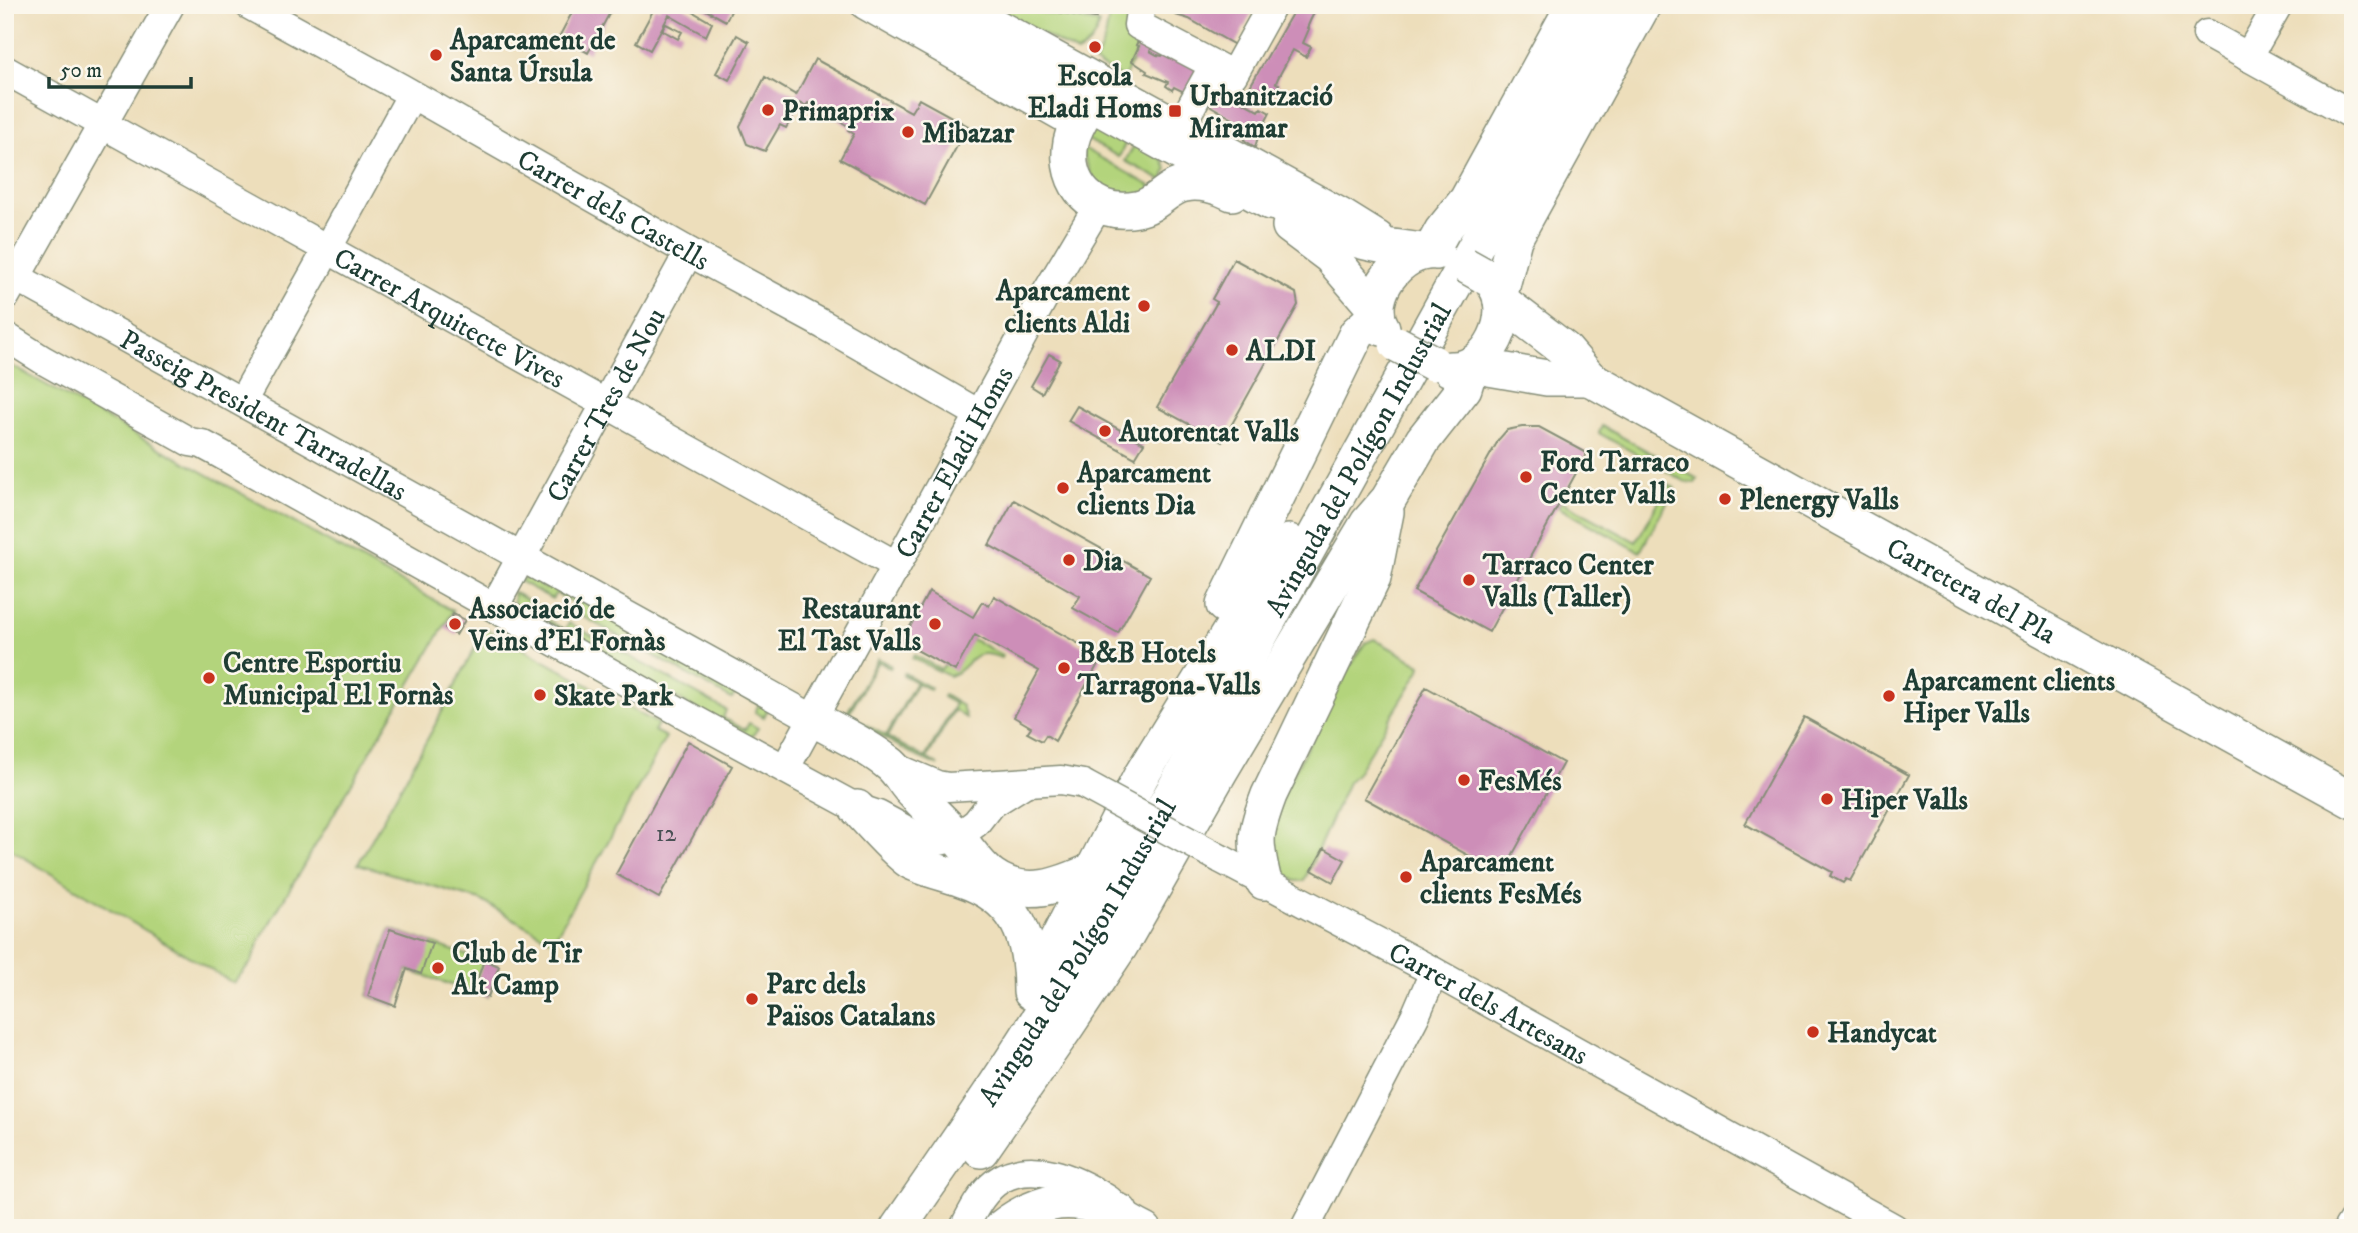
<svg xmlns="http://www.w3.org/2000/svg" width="2358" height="1233" viewBox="0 0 2358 1233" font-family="'IM FELL DW Pica',serif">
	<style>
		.green { fill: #b3d47c; stroke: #698858; stroke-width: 2 }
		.building { fill: #cd8eb8 }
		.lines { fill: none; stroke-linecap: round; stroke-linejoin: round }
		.minor-casing { stroke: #868e78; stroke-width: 31 }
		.major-casing { stroke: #868e78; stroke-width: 38 }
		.minor { stroke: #fff; stroke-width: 28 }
		.major { stroke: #fff; stroke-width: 35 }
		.minor-bridge-casing { stroke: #868e78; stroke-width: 31; stroke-linecap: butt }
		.major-bridge-casing { stroke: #868e78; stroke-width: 38; stroke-linecap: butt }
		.minor-bridge { stroke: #fff; stroke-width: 28 }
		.major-bridge { stroke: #fff; stroke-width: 35 }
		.poi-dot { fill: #c8321e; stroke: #fbf7ec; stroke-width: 2.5 }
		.labels { text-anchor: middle; stroke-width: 5; stroke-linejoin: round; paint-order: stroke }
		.number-label { font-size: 24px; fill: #4a5155 }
		.poi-label { font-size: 28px; font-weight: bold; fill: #1f3d34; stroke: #fbf7ec; text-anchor: start }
		.street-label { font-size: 28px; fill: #1f3d34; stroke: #fbf7ec }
	</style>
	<rect width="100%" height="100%" fill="#fbf7ec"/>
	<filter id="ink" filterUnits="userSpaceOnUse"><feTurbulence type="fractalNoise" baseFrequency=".0143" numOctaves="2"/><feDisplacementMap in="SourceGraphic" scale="14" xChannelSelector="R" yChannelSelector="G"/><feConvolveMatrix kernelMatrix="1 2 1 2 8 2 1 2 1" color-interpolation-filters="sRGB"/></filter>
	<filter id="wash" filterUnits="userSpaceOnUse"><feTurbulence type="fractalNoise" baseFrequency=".00686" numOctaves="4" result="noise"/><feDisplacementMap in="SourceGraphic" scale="28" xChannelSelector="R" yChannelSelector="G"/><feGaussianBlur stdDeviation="1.57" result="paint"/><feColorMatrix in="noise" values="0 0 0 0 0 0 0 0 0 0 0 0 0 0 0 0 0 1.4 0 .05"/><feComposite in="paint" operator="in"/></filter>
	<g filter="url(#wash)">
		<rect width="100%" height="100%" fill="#eddebb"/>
		<path class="green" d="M990,5H1001L1099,23C1096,37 1090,46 1077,53Z
			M1111,5H1134L1128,41L1139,46L1124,79L1095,63L1105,39Z
			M1094,125L1127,140L1119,157L1083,137Z
			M1135,144L1163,160L1167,169L1163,181L1125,161Z
			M1080,146L1156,189L1143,197L1097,191Z
			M5,362L453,611L261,938L251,963L233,983L5,846Z
			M1602,426L1698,479L1695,483L1686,482L1599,433Z
			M1668,485L1675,488L1640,552L1558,507L1561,501L1636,542Z
			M528,576L541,579L538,585L546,589L550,583L770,704L764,717L755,712L759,704L736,692L732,699L575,612L578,605L556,593L552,599L519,581Z
			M513,592L546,610L543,617L565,630L569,623L726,710L723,718L745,730L749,723L758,728L750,739L531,617L534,611L526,606L522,612L514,604Z
			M485,628L658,724L654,731L666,737L553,941L480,900L358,864L433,729Z
			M972,639L1002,655L1001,658C968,644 971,670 949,676L912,658L914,655L941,669Z
			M1374,639L1421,665L1420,670L1356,774L1348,782L1304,881H1295L1282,871L1273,849L1277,804L1347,672L1365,643Z
			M878,658L891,666L890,668L878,661L848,715L886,736L916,682L903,675L904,673L931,688L930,690L917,683L887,737L925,758L955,704L943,697L944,695L962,706L966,718L954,710L927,758L939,766L918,757L845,716Z
			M390,929L499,966L488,997L407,970L395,1006L368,996Z"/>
		<g id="blocks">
			<path class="building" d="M576,5H614L588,53L559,37Z
				M661,5H681L712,23L706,36L669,15L650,50L636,42L655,7L659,9Z
				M697,5H734L726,21Z
				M1051,5H1098L1096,18L1051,11Z
				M1165,5H1203L1212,10L1215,5H1256L1235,45L1189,19L1176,15L1177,12Z
				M1297,5H1318L1310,21L1307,28L1309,29L1303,43L1311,47L1306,57L1293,50L1278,78L1276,83L1279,84L1269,102L1265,99L1266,97L1249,88Z
				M666,24L682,32L678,39L662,30Z
				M1142,34L1155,41L1150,51L1157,55L1162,56L1167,48L1200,67L1186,93L1174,87L1172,90L1166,86L1168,82L1146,73L1147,71L1132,61L1139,46L1136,45Z
				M737,35L749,42L729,80L716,73Z
				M815,59L911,112L919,99L968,126L925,205L840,159L854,134L848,130L850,127L808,103L806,106L800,103L786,128L780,125L765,151L747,144L740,126L765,77L796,95Z
				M1213,86L1259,111L1261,108L1270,113L1259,134L1255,147L1244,140L1250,129L1204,102Z
				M1234,259L1296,293L1298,305L1222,442L1157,407L1217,302L1212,299Z
				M1049,354L1060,360L1042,393L1031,386Z
				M1077,406L1144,443L1135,458L1068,421Z
				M1522,427H1539L1587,453L1489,632L1414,591L1499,439L1507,430Z
				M1014,500L1150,576L1118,633L1073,608L1080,596L989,545Z
				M929,591L973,617L982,602L989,606L994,596L1102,657L1055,741L1046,735L1042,741L1027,733L1031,727L1014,717L1039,671L975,635L955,671L902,642Z
				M453,614L465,620L456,635L445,628Z
				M1426,687L1563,763L1502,874L1364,798Z
				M1804,717L1909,775L1850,881L1846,879L1843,883L1830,876L1832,872L1745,824Z
				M688,741L732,766L659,898L616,874Z
				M1324,848L1345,860L1333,882L1312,870Z
				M390,929L432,943L421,974L407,969L395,1006L368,996Z
				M484,960L499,966L488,997L473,992Z"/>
		</g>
	</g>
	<g filter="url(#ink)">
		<use href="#blocks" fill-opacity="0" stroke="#868e78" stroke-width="2"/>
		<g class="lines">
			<g class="minor-casing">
				<g id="minor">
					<path id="s1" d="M249,5L401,88L689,252L824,325L979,414"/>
					<path d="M865,5L1077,125"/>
					<path d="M963,5L1342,213L1379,236"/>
					<path d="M1141,5L1138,25L1233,75L1272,5"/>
					<path d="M2207,34L2353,115"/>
					<path d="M2248,57L2278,5"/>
					<path id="s2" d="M5,70L896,565"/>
					<path d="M1181,125L1214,65"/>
					<path d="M331,242L407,103"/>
					<path id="s3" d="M5,271L812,718"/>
					<path d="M5,297L170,5"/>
					<path d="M5,336L43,360L190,442L202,444L215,451L682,713L857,808L878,815L930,843L957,837L976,823L990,805L1025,783"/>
					<path d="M248,391L323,257"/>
					<path id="s4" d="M494,607L689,252"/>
					<path d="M892,766L937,785L948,787L1061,780L1083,784"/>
					<path id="s5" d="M786,767L1044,297L1098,206"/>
					<path id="s6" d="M1221,859L1429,969L1894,1228"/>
					<path d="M964,1228C972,1212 981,1194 995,1183C1029,1157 1076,1179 1107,1199C1112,1202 1115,1207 1119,1211C1126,1218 1138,1223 1147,1228"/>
					<path d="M1305,1228L1416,1014L1434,972"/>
					<path d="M2348,1228L2353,1220"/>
				</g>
			</g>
			<g class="major-casing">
				<g id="major">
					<path d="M913,5L1270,202C1294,204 1329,229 1355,239C1377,247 1402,247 1425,252"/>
					<path d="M1090,103C1083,115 1074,127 1071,142C1063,185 1094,217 1137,209C1156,206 1167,187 1185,184C1200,181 1219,186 1232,193"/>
					<path d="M1290,226L1330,256L1377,311"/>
					<path d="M1431,251L1442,231L1467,200L1574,5"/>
					<path d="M1500,294L1514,239L1643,5"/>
					<path id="s7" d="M1501,301L1564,349L1589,378L2353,801"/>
					<path d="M1382,328C1363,297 1401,247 1436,252"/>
					<path d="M1471,365L1547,378H1589"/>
					<path d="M1450,369C1489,372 1516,314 1494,284"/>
					<path d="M1224,605L1357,333L1377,315"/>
					<path d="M812,718C839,733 868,746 891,765C900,773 906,786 915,794C928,808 943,822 956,836C968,849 978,866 992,876C1026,900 1061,885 1094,870"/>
					<path d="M857,808C869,821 896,852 910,861C921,868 948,874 961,879C1018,898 1031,936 1031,992"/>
					<path d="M1264,882C1254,841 1254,835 1269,795L1373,578L1386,512"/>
					<path d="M1033,988L1141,776L1249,601L1289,542"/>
					<path d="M981,1150L1066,1027L1120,946L1220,771L1368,523L1388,500L1423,440L1464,388L1471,365"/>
					<path id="s8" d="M898,1228C953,1149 1008,1070 1058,988C1102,917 1143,844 1185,771L1609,5"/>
					<path d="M1001,1228C1024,1210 1053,1197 1083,1203C1096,1206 1107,1211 1120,1212"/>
				</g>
			</g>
			<use href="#minor" class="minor"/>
			<use href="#major" class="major"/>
			<g class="minor-bridge-casing">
				<path id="minor-bridge" d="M1083,784L1221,859"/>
			</g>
			<g class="major-bridge-casing">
				<path id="major-bridge" d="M1465,265L1483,275
					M1397,344L1433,363"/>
			</g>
			<use href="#minor-bridge" class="minor-bridge"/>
			<use href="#major-bridge" class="major-bridge"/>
		</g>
	</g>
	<g class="poi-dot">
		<circle cx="1095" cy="47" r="7"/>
		<circle cx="436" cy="55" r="7"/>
		<circle cx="768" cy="110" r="7"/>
		<rect x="1168" y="104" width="14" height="14" rx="3.5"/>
		<circle cx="908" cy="132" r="7"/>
		<circle cx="1144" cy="306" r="7"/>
		<circle cx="1232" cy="350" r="7"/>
		<circle cx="1105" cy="431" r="7"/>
		<circle cx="1526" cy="477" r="7"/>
		<circle cx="1063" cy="488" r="7"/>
		<circle cx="1725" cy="499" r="7"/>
		<circle cx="1069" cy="560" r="7"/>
		<circle cx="1469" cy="580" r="7"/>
		<circle cx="455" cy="624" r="7"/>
		<circle cx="935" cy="624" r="7"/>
		<circle cx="1064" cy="668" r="7"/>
		<circle cx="209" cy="678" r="7"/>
		<circle cx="540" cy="695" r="7"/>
		<circle cx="1889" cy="696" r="7"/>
		<circle cx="1464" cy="780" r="7"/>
		<circle cx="1827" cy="799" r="7"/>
		<circle cx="1406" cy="877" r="7"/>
		<circle cx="438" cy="968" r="7"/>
		<circle cx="752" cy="999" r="7"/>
		<circle cx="1813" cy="1032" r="7"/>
	</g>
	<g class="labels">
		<g class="number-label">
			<text x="666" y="841">12</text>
		</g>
		<g class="poi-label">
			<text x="450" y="49">Aparcament de<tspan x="450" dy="32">Santa Úrsula</tspan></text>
			<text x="1095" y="85" text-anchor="middle">Escola<tspan x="1095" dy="32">Eladi Homs</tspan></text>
			<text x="1189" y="105">Urbanització<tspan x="1189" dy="32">Miramar</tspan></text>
			<text x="782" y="120">Primaprix</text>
			<text x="922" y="142">Mibazar</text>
			<text x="1130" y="300" text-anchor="end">Aparcament<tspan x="1130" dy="32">clients Aldi</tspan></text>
			<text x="1246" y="360">ALDI</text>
			<text x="1119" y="441">Autorentat Valls</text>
			<text x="1540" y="471">Ford Tarraco<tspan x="1540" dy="32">Center Valls</tspan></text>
			<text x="1077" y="482">Aparcament<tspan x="1077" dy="32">clients Dia</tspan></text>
			<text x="1739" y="509">Plenergy Valls</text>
			<text x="1083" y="570">Dia</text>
			<text x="1483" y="574">Tarraco Center<tspan x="1483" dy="32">Valls (Taller)</tspan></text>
			<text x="469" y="618">Associació de<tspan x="469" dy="32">Veïns d'El Fornàs</tspan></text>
			<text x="921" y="618" text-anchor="end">Restaurant<tspan x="921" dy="32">El Tast Valls</tspan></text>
			<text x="1078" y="662">B&amp;B Hotels<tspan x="1078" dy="32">Tarragona-Valls</tspan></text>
			<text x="223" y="672">Centre Esportiu<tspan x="223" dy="32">Municipal El Fornàs</tspan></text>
			<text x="1903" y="690">Aparcament clients<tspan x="1903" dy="32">Hiper Valls</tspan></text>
			<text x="554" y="705">Skate Park</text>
			<text x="1478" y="790">FesMés</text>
			<text x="1841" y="809">Hiper Valls</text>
			<text x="1420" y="871">Aparcament<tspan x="1420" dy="32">clients FesMés</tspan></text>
			<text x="452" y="962">Club de Tir<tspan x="452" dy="32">Alt Camp</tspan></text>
			<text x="766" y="993">Parc dels<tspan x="766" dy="32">Països Catalans</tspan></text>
			<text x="1827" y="1042">Handycat</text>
		</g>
		<g class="street-label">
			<text dy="10" stroke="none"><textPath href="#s1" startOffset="418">Carrer dels Castells</textPath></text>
			<text dy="10" stroke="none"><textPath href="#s2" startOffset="509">Carrer Arquitecte Vives</textPath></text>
			<text dy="10" stroke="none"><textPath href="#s4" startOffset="231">Carrer Tres de Nou</textPath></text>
			<text dy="10" stroke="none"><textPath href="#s3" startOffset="296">Passeig President Tarradellas</textPath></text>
			<text dy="10" stroke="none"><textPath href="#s8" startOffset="896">Avinguda del Polígon Industrial</textPath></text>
			<text dy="10" stroke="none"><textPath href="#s5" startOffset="348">Carrer Eladi Homs</textPath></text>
			<text dy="10" stroke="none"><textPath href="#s7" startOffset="555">Carretera del Pla</textPath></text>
			<text dy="10" stroke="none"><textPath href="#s8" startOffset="329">Avinguda del Polígon Industrial</textPath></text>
			<text dy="10" stroke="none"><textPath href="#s6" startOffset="304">Carrer dels Artesans</textPath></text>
		</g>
	</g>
	<rect width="2358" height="1233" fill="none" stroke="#fbf7ec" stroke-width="28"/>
	<path d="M49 77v10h142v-10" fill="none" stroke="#1f3d34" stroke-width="3.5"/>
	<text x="60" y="77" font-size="21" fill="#1f3d34" stroke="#fbf7ec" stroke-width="5" paint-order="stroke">50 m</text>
</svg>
